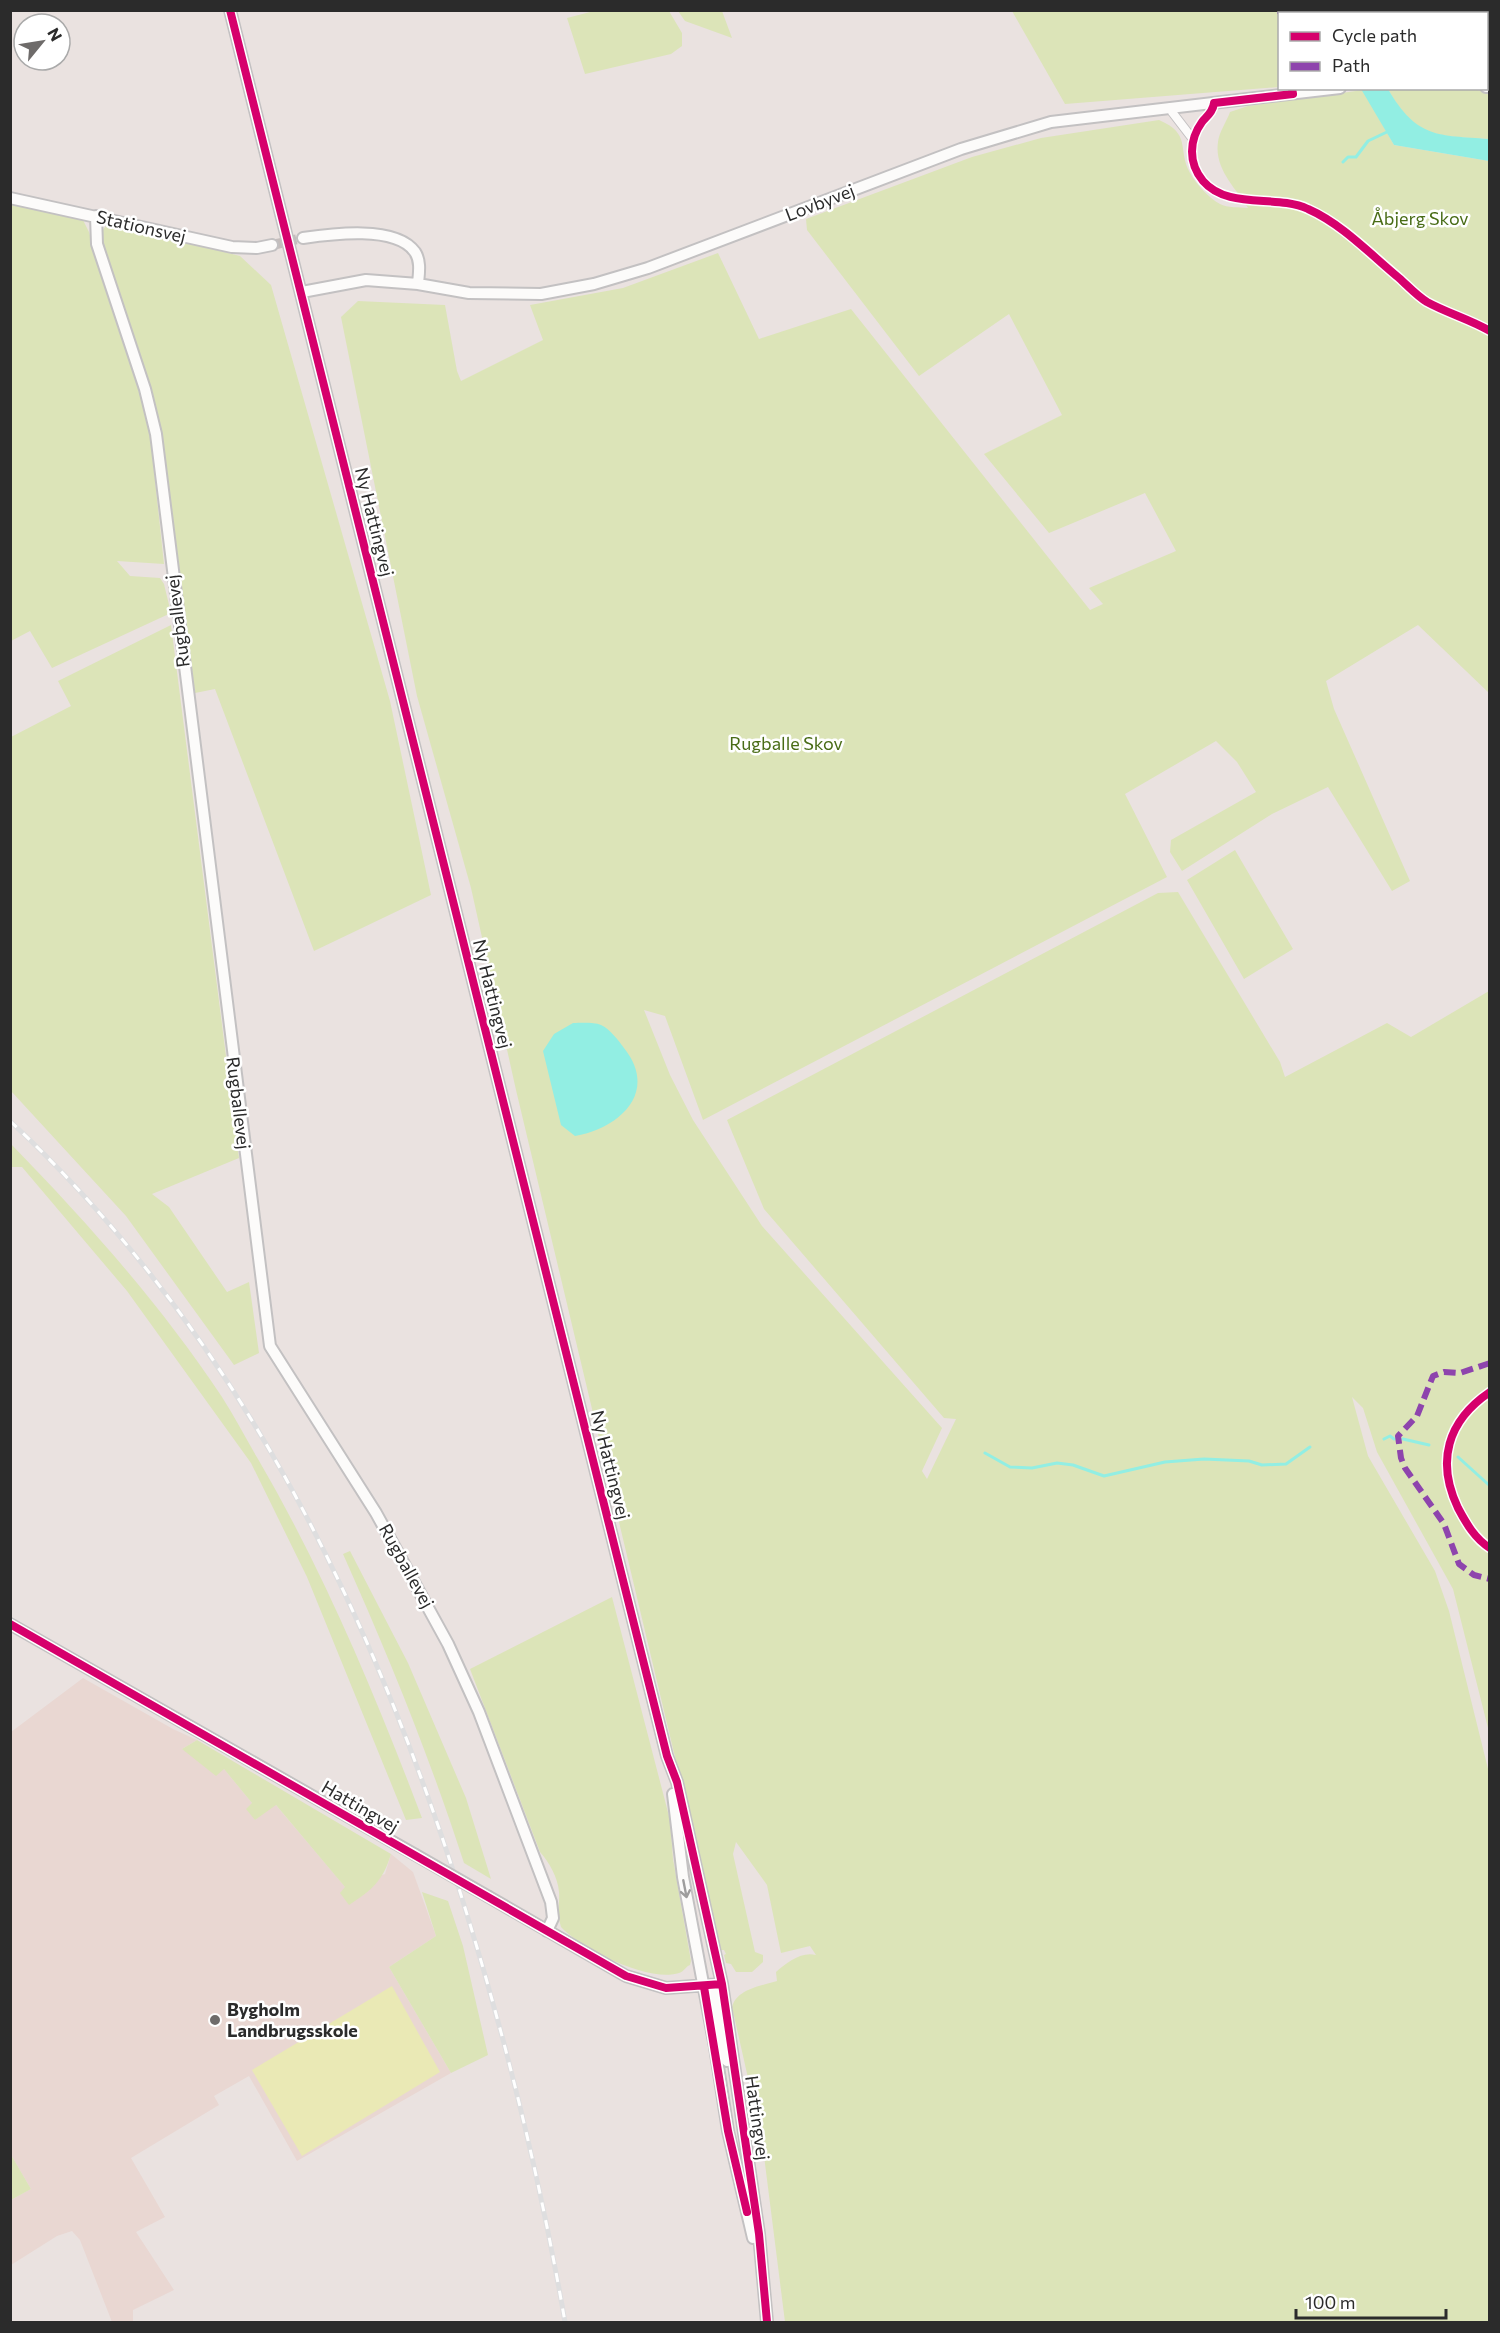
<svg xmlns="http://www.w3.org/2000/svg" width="1500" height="2333" viewBox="0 0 1500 2333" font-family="Commissioner,sans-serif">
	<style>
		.education { fill: #e9d7d2 }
		.green { fill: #dce4b8 }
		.pitch { fill: #eae9b5 }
		.water { fill: #92eee3 }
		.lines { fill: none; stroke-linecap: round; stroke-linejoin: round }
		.stream { stroke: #92eee3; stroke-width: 3 }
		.secondary-tunnel { stroke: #c4bdbc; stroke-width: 10; stroke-dasharray: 10 5; stroke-linecap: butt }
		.street-casing { stroke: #c3c1c2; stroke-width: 10 }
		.secondary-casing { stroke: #c3c1c2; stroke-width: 14 }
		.street { stroke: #fcfbfa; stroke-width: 8 }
		.secondary { stroke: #fcfbfa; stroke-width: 10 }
		.rail-casing { stroke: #dededf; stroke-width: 5 }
		.rail { stroke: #fff; stroke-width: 3; stroke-dasharray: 9; stroke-linecap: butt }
		.secondary-bridge-casing { stroke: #c3c1c2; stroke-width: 14; stroke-linecap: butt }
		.secondary-bridge { stroke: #fcfbfa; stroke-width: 10 }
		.quiet { stroke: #8e44ad; stroke-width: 6; stroke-dasharray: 12 6; stroke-linecap: butt }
		.cycleway-casing { stroke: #fff; stroke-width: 11 }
		.cycleway { stroke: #d6006c; stroke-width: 8 }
		.oneway { stroke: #9e9d9d }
		.poi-dot { fill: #6e6b6a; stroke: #fff; stroke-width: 2 }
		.labels { text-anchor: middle; stroke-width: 5; stroke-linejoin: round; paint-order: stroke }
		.street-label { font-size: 18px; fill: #2b2b2b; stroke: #fff }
		.park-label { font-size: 18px; fill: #496c17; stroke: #fff }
		.poi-label { font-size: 18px; font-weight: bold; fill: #2b2b2b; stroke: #fff; text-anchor: start }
	</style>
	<rect width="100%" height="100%" fill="#eae2e0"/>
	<path class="education" d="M83,1678L173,1729L197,1740L182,1749L224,1769L252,1803L255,1820L275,1804L346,1888L385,1874L391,1854L413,1872L436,1936L389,1967L451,2073L297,2161L249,2076L214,2096L219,2105L131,2158L165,2217L136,2232L174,2290L133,2310V2322H112L80,2240L72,2231L57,2236L11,2265V2200L31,2189L10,2153L11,1732Z"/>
	<path class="green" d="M1321,10L1323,13L1280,14L1279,87L1065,104L1012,11Z
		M594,11H669L682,33V46L671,54L585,74L567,18Z
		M678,11H722L732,38L685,21Z
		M1348,11H1489V84L1486,83V14H1349Z
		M1463,88L1489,92V139C1439,136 1415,139 1388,89Z
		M1363,90L1394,145L1489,161V693L1418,625L1326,681L1334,709L1410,881L1392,891L1328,787L1272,814L1182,871L1170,852L1171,840L1256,792L1237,762L1216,741L1125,794L1167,877L703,1120L665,1016L644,1010L670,1075L693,1120L762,1226L942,1428L922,1471L927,1479L956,1419L944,1418L764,1209L727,1120L1158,893L1178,892L1280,1062L1285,1077L1387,1023L1411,1037L1489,991V1732L1453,1589L1377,1452L1363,1408L1352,1397L1368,1456L1435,1571L1449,1611L1489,1773V2322H785L762,2140L732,2007C737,1989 761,1986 777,1981L776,1972C787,1962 802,1951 816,1955L810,1946L781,1953L767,1885L736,1842L733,1854L755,1952L763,1955V1962L752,1972H736L731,1964L726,1963L724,1955L726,1954L724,1950H721L516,1090L471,888L417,696L341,317L358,301L445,305L457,371L461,381L543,340L530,305L623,288L718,253L759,339L851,309L1090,610L1103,604L1089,588L1176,551L1145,493L1049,533L984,454L1062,415L1009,314L919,376L807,230L806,219L972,157L1041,138L1159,120C1192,134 1177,149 1190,173C1196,184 1209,198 1220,204C1227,208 1240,207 1248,208C1236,188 1214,169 1218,142C1219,132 1227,121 1230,112L1248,106Z
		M11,204L83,220L89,232L149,424L164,564L117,561L130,576L160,578L164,584L171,613L52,668L30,631L11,641Z
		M110,223L240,256L271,285L390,701L431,895L314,951L215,689L195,693L159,427L105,254C102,241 97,231 110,223Z
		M171,625L239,1158L152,1194L169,1207L227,1292L249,1282L259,1353L234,1365L126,1216L11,1091V737L71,706L58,681Z
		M1235,850L1293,949L1244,979L1187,880Z
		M10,1143C87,1222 161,1305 222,1397C235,1417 246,1439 258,1459C325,1574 375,1694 422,1818L406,1820L307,1577L251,1463L127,1291L22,1167H11Z
		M350,1551L408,1663L466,1798L491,1879L464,1863C429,1755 389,1657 343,1554Z
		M612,1597L670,1820L673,1859L691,1961L690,1965C685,1967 685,1971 679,1973C649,1983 581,1949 561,1927C556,1910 560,1906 559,1892C558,1878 549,1862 540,1852L470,1669Z
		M197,1740L391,1854C383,1881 372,1890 349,1905L340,1893L345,1887L276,1805L255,1820L246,1809L252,1803L224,1769L216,1776L182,1749Z
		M422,1892L448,1901L463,1946L488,2055L451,2073L389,1967L436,1936Z
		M10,2153L31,2189L11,2200H10Z"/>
	<path class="pitch" d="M392,1986L440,2072L302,2156L252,2070Z"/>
	<path class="water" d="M1361,89H1388C1417,139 1438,135 1489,139V161L1394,145Z
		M573,1023C581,1023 594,1022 601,1025C610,1029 619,1041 624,1048C659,1092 620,1128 575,1136L561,1125L543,1051L554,1034Z"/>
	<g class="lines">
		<path class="stream" d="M1343,162L1348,157H1356L1368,141L1389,131
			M1384,1439L1390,1436L1394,1439
			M1403,1439L1429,1445
			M985,1453L1010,1467L1032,1468L1057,1463L1073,1465L1104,1476L1165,1462L1204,1459L1249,1461L1262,1465L1286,1464L1310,1447
			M1458,1457L1490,1486"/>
		<path class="secondary-tunnel" d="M272,245L303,238"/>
		<g class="street-casing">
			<path id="street" d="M1214,103C1213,112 1207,116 1202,122C1189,140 1188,163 1203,181C1228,210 1276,194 1308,209C1342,224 1370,254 1399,278C1408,286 1417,296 1427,302C1447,313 1469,319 1490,331
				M1171,107L1172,112L1192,138
				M1490,1392C1447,1421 1436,1462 1458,1508C1466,1523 1475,1539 1490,1548"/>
		</g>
		<g class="secondary-casing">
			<path id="secondary" d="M230,10L667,1756L677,1782L722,1984L759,2234L767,2322
				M1486,87H1490
				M10,198L232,247L257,248L272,245
				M96,216L97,244L145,389L156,434L270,1346L376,1513L448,1644L479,1712L551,1902L553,1918L547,1931
				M303,238C331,234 396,225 415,252C421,261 419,273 418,284
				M302,292L366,280L418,284L469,293L541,294L594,284L648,268L961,149L1051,122L1340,88
				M10,1624L414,1854
				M673,1794L683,1877L715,2047L728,2131L753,2238
				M489,1897L626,1976L666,1988L722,1984
				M704,1987L713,1992L716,1998L727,2061"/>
		</g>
		<use href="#street" class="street"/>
		<use href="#secondary" class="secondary"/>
		<g class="rail-casing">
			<path id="rail" d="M10,1121C236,1332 369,1605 461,1895C505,2035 540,2178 565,2322"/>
		</g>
		<use href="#rail" class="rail"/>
		<g class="secondary-bridge-casing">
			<path id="secondary-bridge" d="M414,1854L489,1897"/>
		</g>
		<use href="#secondary-bridge" class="secondary-bridge"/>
		<path class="quiet" d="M1280,10V14
			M1490,1363L1460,1373L1444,1372L1433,1376L1417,1416L1398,1436L1401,1458L1405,1468L1444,1524L1459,1564L1474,1575L1490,1579"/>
		<g class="cycleway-casing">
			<path id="cycleway" d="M230,10L667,1756L677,1782L722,1984L759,2234L767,2322
				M1292,88L1293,94L1214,103C1213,112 1207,116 1202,122C1189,140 1188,163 1203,181C1228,210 1276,194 1308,209C1342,224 1370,254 1399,278C1408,286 1417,296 1427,302C1447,313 1469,319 1490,331
				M1490,1392C1447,1421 1436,1462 1458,1508C1466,1523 1475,1539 1490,1548
				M10,1624L626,1976L666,1988L722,1984
				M704,1987L728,2131L747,2212"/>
		</g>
		<use href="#cycleway" class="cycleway"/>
	</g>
	<defs><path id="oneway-shaft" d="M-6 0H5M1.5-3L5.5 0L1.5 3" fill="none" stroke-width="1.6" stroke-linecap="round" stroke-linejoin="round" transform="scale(1.5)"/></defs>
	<use class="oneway" href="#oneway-shaft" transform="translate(685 1889) rotate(79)"/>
	<circle class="poi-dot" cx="215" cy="2020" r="6"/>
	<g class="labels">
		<g class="street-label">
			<text transform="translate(820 203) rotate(-21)" y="6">Lovbyvej</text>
			<text transform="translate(141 227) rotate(13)" y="6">Stationsvej</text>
			<text transform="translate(374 522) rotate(76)" y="6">Ny Hattingvej</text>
			<text transform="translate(178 621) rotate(-97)" y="6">Rugballevej</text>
			<text transform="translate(492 994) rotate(76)" y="6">Ny Hattingvej</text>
			<text transform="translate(238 1103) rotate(83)" y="6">Rugballevej</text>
			<text transform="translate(610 1465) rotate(76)" y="6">Ny Hattingvej</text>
			<text transform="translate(406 1566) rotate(61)" y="6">Rugballevej</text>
			<text transform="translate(360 1807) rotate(30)" y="6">Hattingvej</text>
			<text transform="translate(757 2118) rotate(82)" y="6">Hattingvej</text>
		</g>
		<g class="park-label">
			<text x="1420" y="225">Åbjerg Skov</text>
			<text x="786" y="750">Rugballe Skov</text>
		</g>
		<g class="poi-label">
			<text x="227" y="2016">Bygholm<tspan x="227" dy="21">Landbrugsskole</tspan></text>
		</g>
	</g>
	<rect width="1500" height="2333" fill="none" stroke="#2b2b2b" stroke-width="24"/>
	<rect x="1278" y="12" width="210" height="78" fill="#ffffff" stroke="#aaaaaa" stroke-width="1.5"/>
	<rect x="1290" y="32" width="30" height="9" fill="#d6006c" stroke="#aaaaaa" stroke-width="1.5"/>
	<text x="1332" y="42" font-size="18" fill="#2b2b2b">Cycle path</text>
	<rect x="1290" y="62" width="30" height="9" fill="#8e44ad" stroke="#aaaaaa" stroke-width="1.5"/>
	<text x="1332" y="72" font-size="18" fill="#2b2b2b">Path</text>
	<g transform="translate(42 42) rotate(60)"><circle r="28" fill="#ffffff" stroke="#aaaaaa" stroke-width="1.5"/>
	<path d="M0-4.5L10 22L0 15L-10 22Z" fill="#6e6b6a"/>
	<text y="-9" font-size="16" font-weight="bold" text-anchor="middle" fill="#2b2b2b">N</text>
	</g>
	<path d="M1296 2309v9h150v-9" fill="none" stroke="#2b2b2b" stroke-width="3"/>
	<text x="1305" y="2309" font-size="18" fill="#2b2b2b" stroke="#ffffff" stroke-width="4.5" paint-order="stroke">100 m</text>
</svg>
